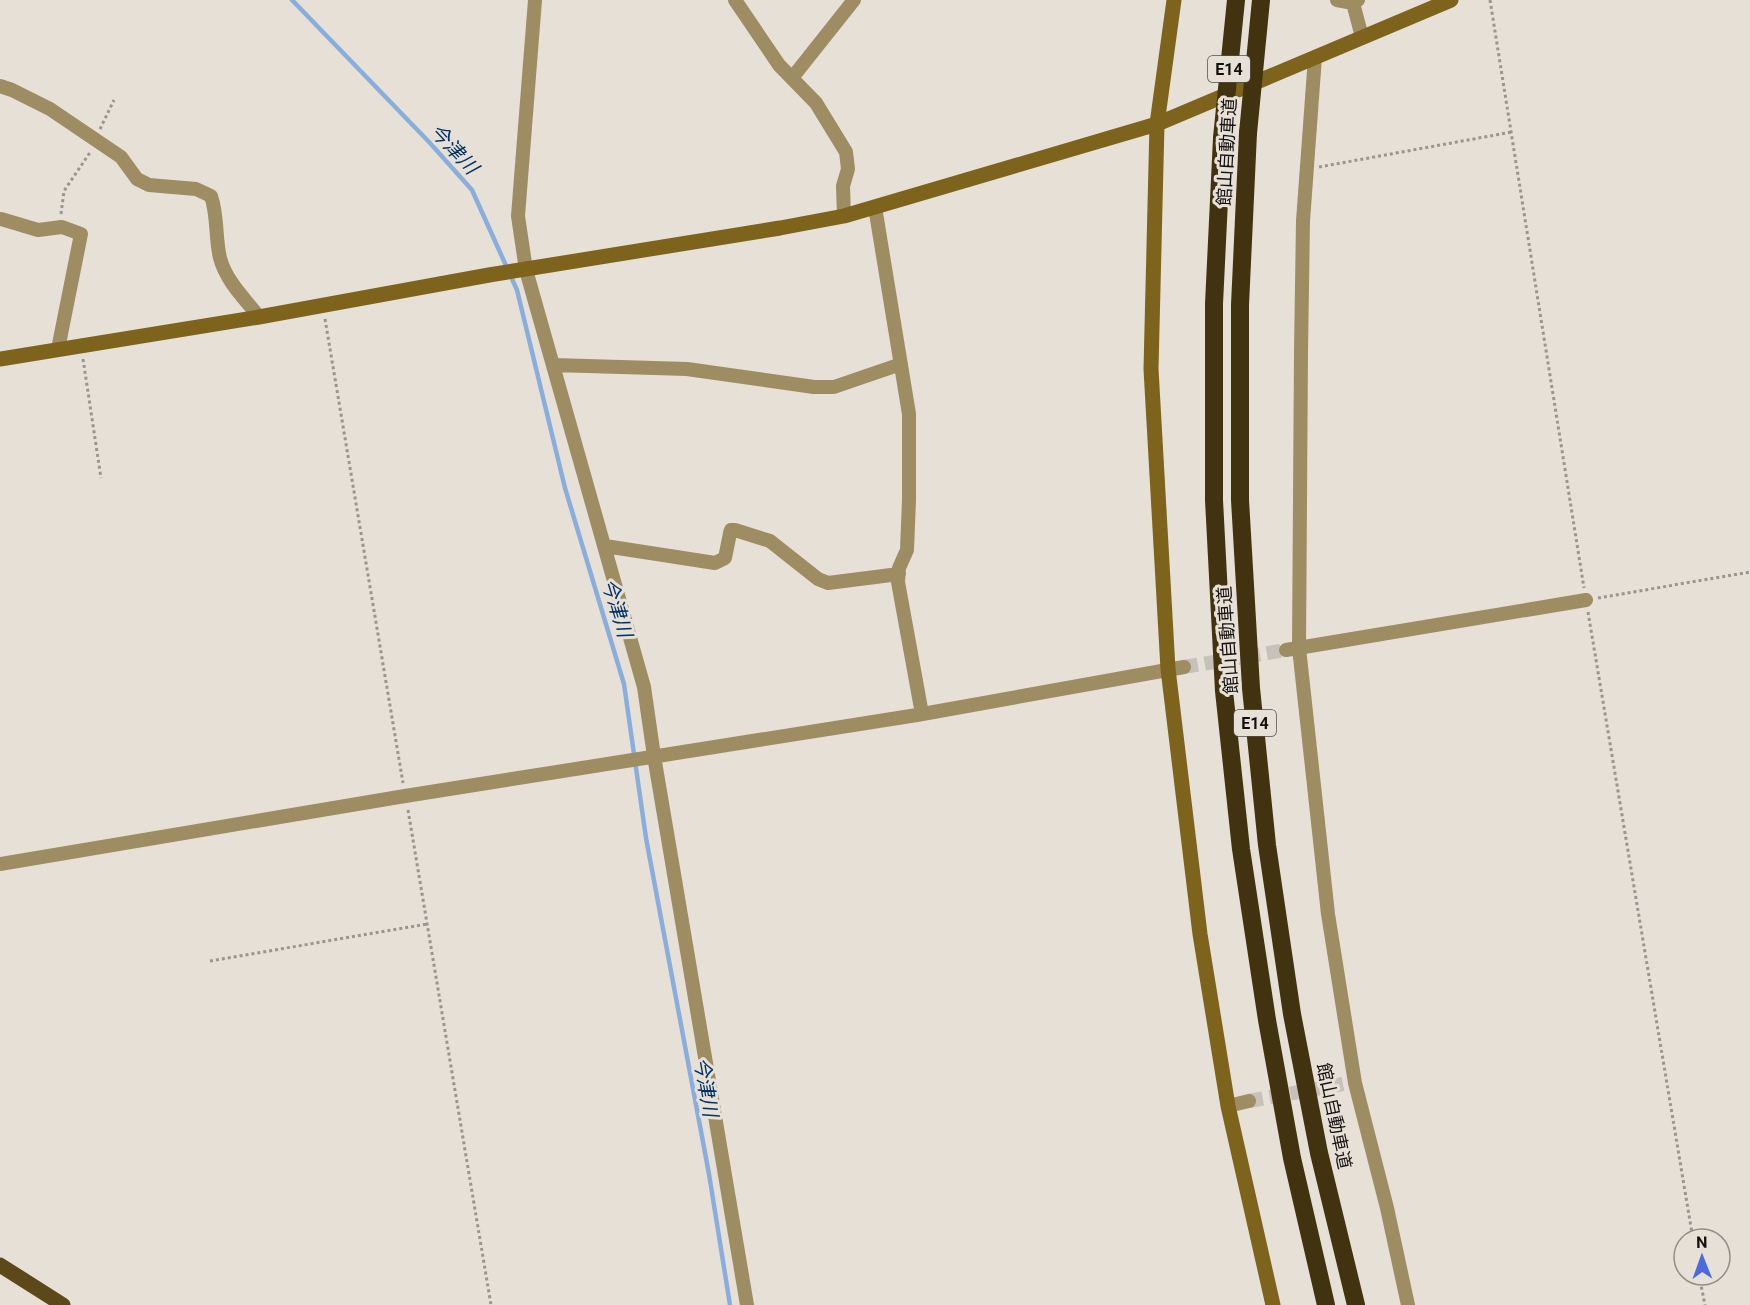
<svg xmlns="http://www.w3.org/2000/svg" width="1750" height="1305" viewBox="0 0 1750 1305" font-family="Roboto,'Noto Sans JP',sans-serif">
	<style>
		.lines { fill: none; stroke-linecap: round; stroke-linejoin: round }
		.stream { stroke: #8aaedc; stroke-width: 4.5 }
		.street-tunnel { stroke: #c6c1b9; stroke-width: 14; stroke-dasharray: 14 7; stroke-linecap: butt }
		.path { stroke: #9a958e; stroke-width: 3; stroke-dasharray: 3 3; stroke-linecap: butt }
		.street { stroke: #9e8c63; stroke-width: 14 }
		.secondary { stroke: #7e631c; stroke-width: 15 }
		.primary { stroke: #5c4919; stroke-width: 15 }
		.highway { stroke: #413310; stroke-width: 18 }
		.highway-bridge { stroke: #413310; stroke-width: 18 }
		.labels { text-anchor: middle; stroke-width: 6; stroke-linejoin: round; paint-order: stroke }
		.shield { fill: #e6e0d7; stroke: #524f4a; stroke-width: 1.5 }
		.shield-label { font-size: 16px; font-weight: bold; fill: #13110e }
		.street-label { font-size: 18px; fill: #13110e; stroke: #e6e0d7 }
		.water-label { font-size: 20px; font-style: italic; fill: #003167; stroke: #e6e0d7 }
	</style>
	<rect width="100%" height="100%" fill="#e6e0d7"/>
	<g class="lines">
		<path class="stream" d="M292,0L430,143L472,190L517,290L565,488L624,684L646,838L709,1174L730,1305"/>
		<path class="street-tunnel" d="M1184,667L1286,650
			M1249,1101L1343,1084"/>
		<path class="path" d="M1490,0L1584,588
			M100,129L114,100
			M1319,167L1512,132
			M61,214L64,191L91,151
			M325,319L403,783
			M83,359L101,478
			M1598,598L1750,572
			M1588,612L1693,1239
			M408,810L491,1305
			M210,961L427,924
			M1699,1275L1705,1305"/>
		<path class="street" d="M535,0L518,216L526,270L644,687L654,756L747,1305
			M735,0L779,65L816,103L846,152L848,169L843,186L844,216
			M1337,0L1353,3L1358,0
			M1353,3L1362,37
			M1315,57L1303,221L1301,352L1299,648L1328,914L1355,1083L1387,1208L1408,1305
			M792,78L854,0
			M0,86L12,90L50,109L121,157L137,179L149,185L196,189L211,196C218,216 215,237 220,258C226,281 245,299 259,317
			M875,207L909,414V500L907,550L899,568L898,582L922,714
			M1,219L38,230L62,227L81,234L58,349
			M554,365L687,369L814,387H834L901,364
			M605,546L715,563L725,558L730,533L731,530H735L770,541L818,579L828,583L899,574
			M1286,650L1586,600
			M0,864L405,796L917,715L1184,667
			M1228,1106L1249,1101"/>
		<path class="secondary" d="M1174,0L1157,124L1151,369L1168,669L1200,934L1228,1106L1273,1305
			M0,359L259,317L489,275L780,228L844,216L1157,124L1451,0"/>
		<path class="primary" d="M0,1265L63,1305"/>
		<path class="highway" d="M1248,133L1240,305V500L1251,688L1267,845L1292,1014L1319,1153L1356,1305
			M1222,138L1214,304V500L1224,691L1241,849L1267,1020L1292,1158L1326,1305"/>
		<path class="highway-bridge" d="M1248,133L1261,0
			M1222,138L1236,0"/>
	</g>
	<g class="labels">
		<g class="shield">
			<rect x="1208" y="56" width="42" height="26" rx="4.5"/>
			<rect x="1234" y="710" width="42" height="26" rx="4.5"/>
		</g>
		<g class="shield-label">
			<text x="1229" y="75">E14</text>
			<text x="1255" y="729">E14</text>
		</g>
		<g class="street-label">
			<text transform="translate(1227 152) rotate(-87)" y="6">館山自動車道</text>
			<text transform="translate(1228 640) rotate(-94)" y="6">館山自動車道</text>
			<text transform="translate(1334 1116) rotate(78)" y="6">館山自動車道</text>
		</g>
		<g class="water-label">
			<text transform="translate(454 149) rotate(47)" y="7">今津川</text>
			<text transform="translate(617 608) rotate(73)" y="7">今津川</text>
			<text transform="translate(706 1087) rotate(80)" y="7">今津川</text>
		</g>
	</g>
	<g transform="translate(1702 1257) rotate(359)"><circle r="28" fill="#e6e0d7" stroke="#928d87" stroke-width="1.5"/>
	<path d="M0-4.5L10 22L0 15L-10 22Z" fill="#4c6ade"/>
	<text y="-9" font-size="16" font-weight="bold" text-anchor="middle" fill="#13110e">N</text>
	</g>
</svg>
